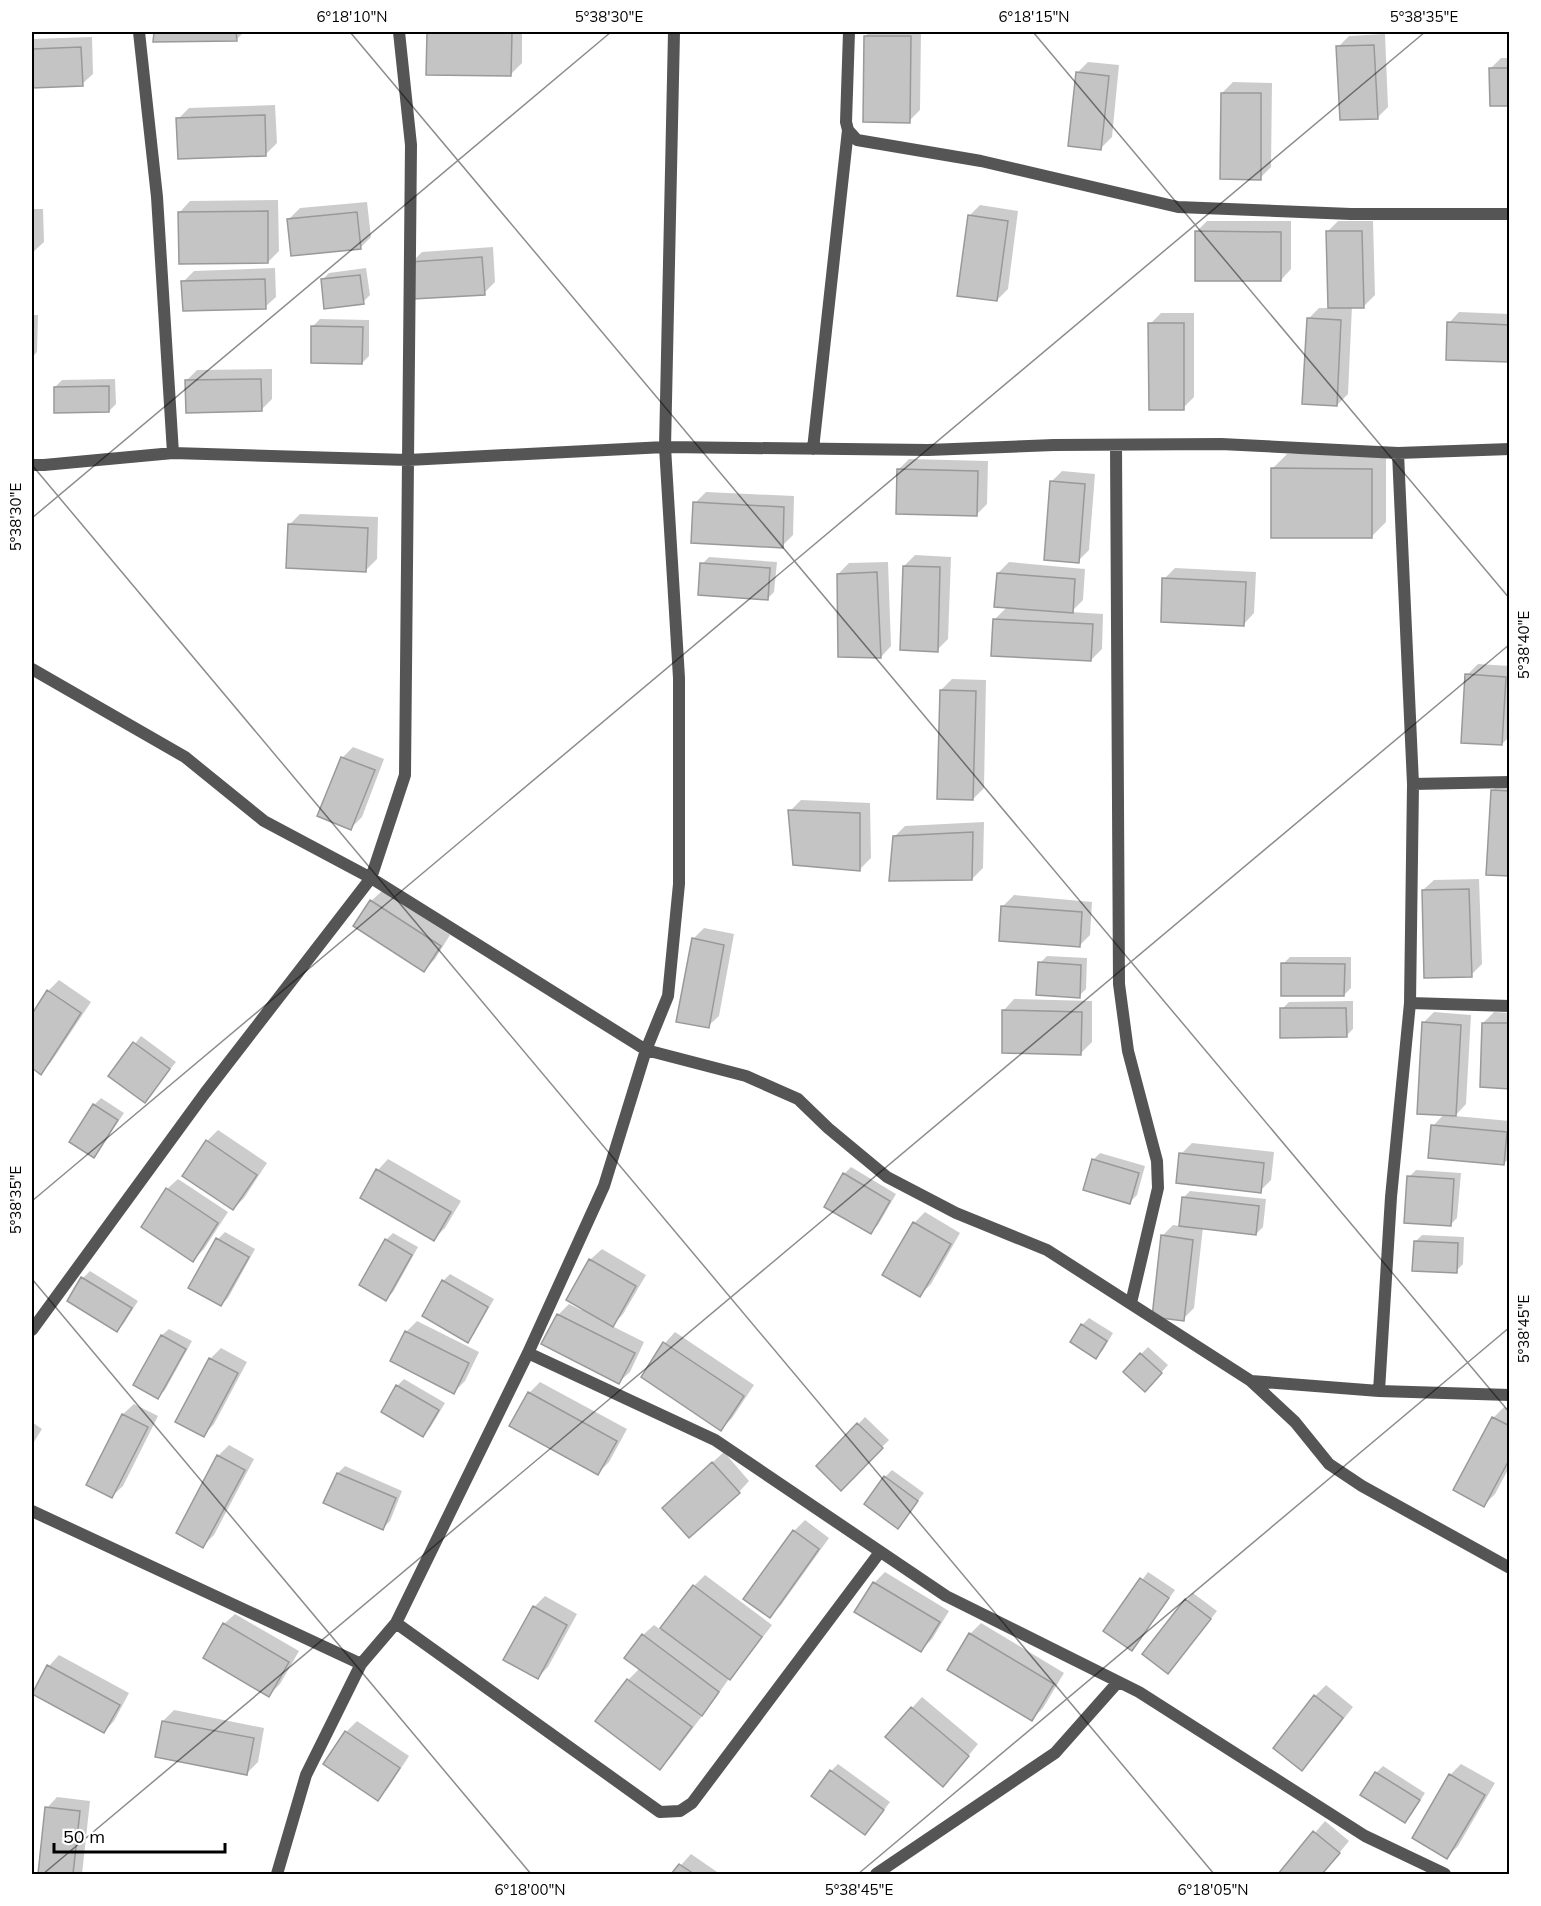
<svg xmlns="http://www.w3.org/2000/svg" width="1541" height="1906" viewBox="0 0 1541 1906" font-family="Mulish,sans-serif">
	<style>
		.shadow { fill: #0003 }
		.building { fill: #c4c4c4; stroke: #999; stroke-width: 1.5 }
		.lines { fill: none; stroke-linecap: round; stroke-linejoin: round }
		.street { stroke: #555; stroke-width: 12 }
		.ticks { fill: none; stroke: #000; stroke-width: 1.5; stroke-opacity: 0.45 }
		.neatline { fill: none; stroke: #000; stroke-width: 2 }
		.ticks-label { font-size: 15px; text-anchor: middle; fill: #000 }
	</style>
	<rect width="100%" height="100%" fill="#fff"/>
	<path class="shadow" d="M156,32H244L236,40L155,41Z
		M428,32H522V63L511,74L428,73Z
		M870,32H921L920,110L909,121L865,36Z
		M1385,34L1388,107L1377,118L1338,47L1349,36Z
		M92,37L93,74L82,84L32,86V39Z
		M1501,58H1510V104L1490,69Z
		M1088,62L1119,65L1112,137L1101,148L1077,73Z
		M1233,82L1272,83L1271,167L1260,178L1222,93Z
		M275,105L277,143L266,154L178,119L189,108Z
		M278,200L279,251L268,262L180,212L190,201Z
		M367,202L371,237L360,248L289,219L300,208Z
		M980,205L1018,211L1008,289L997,300L969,216Z
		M32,209H43L44,242L32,253Z
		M1207,221H1291V269L1281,280L1196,232Z
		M1338,221H1373L1375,295L1364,306H1352L1348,394L1337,405L1308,319L1319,308H1330L1327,232Z
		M493,247L495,282L484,293L412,262L422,252Z
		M275,268L276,297L265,307L183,282L194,271Z
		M366,268L370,295L363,302L322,280L329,273Z
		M1459,312L1510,314V361L1449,323Z
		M1161,313H1194V397L1183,408L1150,324Z
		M32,315H38L37,352L32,357Z
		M320,319L369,320V356L362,363L313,326Z
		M272,369V399L261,410L187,380L197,370Z
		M115,379L116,404L109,411L55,387L62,380Z
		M1287,454H1386V522L1371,537L1272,469Z
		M909,459L988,461L987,504L976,515L898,470Z
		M1062,471L1095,474L1089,550L1078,561L1051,482Z
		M706,492L794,496L793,535L782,546L695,503Z
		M300,514L378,517L377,559L366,570L289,525Z
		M915,555L951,557L948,639L937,650L904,566Z
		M709,557L777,562L774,592L767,599L702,564Z
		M888,562L891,646L881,657L838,574L849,563Z
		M1009,562L1085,569L1083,600L1071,612L1103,614L1102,649L1091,660L995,619L1008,606L998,573Z
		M1175,568L1256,572L1254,613L1244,624L1164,579Z
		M1478,664L1510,666V736L1502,744L1467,675Z
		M952,679L986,680L984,788L973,799L941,690Z
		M353,747L384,759L362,817L351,828L342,758Z
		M1503,780H1510V875L1492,791Z
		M801,800L870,803L871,858L860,869L790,811Z
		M984,822L983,868L972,879L894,837L905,826Z
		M1479,879L1482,964L1471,975L1423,890L1434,880Z
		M382,891L450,935L435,959L424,970L371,901Z
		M1014,895L1092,902L1090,935L1079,946L1003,906Z
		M704,928L734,934L719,1016L708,1026L693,939Z
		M1047,956L1087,958L1086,989L1079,996L1040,963Z
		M1290,957H1351V988L1344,995L1283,964Z
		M59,980L91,1002L51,1062L41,1073L32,1067V1016L48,991Z
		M1014,999L1092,1001V1042L1081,1053L1004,1010Z
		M1353,1001V1029L1346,1036L1282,1009L1289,1002Z
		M1434,1012L1471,1015L1466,1104L1455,1116L1510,1121V1158L1503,1164L1433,1126L1444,1114L1423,1023Z
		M1494,1012L1510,1013V1087L1483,1023Z
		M141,1036L176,1062L145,1101L110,1076Z
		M101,1098L124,1113L100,1149L93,1156L94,1105Z
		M218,1130L267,1163L244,1198L233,1209L184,1175L207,1141Z
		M1192,1143L1274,1152L1271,1180L1260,1191L1181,1154Z
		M1100,1153L1145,1166L1137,1195L1130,1202L1093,1160Z
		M388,1159L461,1201L445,1228L434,1239L362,1197L378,1170Z
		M851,1167L896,1194L878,1225L871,1232L844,1174Z
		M1416,1170L1461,1173L1457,1218L1450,1225L1409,1177Z
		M178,1179L228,1212L204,1249L193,1260L167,1189Z
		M1190,1191L1266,1199L1263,1227L1256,1234L1203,1227L1194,1308L1183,1319L1162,1236L1173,1225L1180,1226L1183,1198Z
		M925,1212L960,1233L931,1284L920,1295L914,1223Z
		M225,1232L255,1249L228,1298L221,1305L218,1239Z
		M393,1233L418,1247L393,1292L386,1299V1240Z
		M1422,1235L1464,1237L1463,1264L1456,1271L1415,1242Z
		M602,1249L646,1275L623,1314L612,1326L644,1342L630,1372L619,1382L558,1315L569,1304L581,1310L583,1308L568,1299L591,1259Z
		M90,1271L138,1301L124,1323L117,1330L83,1278Z
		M450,1274L494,1299L474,1334L467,1341L424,1315L443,1281Z
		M1089,1318L1113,1333L1103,1350L1096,1357L1082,1325Z
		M417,1321L479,1352L465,1381L454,1392L392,1360L406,1332Z
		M169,1329L192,1341L165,1390L158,1397L162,1335Z
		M675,1332L754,1385L732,1418L721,1429L643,1377L665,1343Z
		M1148,1347L1168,1365L1152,1383L1141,1354Z
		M221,1348L247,1362L214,1424L204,1435L210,1359Z
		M404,1379L445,1403L430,1428L423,1435L397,1386Z
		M540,1382L627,1429L609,1462L598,1473L529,1393Z
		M134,1404L158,1416L123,1486L112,1496L88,1484L123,1414Z
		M1504,1407L1510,1410V1466L1495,1494L1484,1505L1455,1489L1493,1418Z
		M865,1417L889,1440L841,1489L818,1466Z
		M32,1422L42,1429L32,1445Z
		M229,1445L254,1459L214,1535L203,1546L218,1456Z
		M724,1452L749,1481L739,1492L674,1497Z
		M345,1466L402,1491L390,1521L383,1528L325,1503L338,1473Z
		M892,1470L924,1493L898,1527L885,1477Z
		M805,1520L829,1538L781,1605L770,1616L794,1531Z
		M885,1572L949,1611L932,1639L921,1650L856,1611L874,1583Z
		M1148,1572L1175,1590L1132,1649L1105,1631Z
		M705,1575L772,1625L740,1667L728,1680L712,1703L700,1715L702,1716L671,1757L660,1768L597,1721L628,1680L640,1668L643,1635L654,1625L661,1630L694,1586Z
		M1193,1593L1217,1611L1175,1665L1144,1653Z
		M545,1596L577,1614L548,1667L537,1678L534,1607Z
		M235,1614L299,1651L280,1684L269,1695L224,1624Z
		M981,1623L1064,1673L1043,1708L1032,1719L970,1634Z
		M59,1655L129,1693L114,1721L104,1732L49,1666Z
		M1326,1685L1353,1707L1313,1758L1302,1769L1315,1696Z
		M922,1697L978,1744L953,1774L912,1708Z
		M174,1710L264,1728L258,1762L247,1773L163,1721Z
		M357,1721L409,1756L388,1788L378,1799L325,1763L346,1732Z
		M838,1764L890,1802L871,1827L831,1771Z
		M1461,1764L1495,1783L1458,1846L1447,1857L1450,1775Z
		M1383,1766L1425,1793L1411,1815L1405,1822L1376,1773Z
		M57,1797L90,1801L82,1874H39L47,1808Z
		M1325,1821L1349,1841L1322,1874H1280Z
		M691,1854L720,1874H673Z"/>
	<path class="building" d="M154,32H236L237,41L153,42Z
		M427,32H512L511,76L426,75Z
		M864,36H911L910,123L863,122Z
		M1374,45L1378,119L1340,120L1336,46Z
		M81,47L83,86L32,88V49Z
		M1489,68H1510V106H1490Z
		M1076,72L1109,76L1101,150L1068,146Z
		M1221,93H1261V180L1220,179Z
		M265,115L266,156L178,159L176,118Z
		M268,211V263L179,264L178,212Z
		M357,212L361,249L291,256L287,219Z
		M968,215L1008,221L997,301L957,296Z
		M1195,231L1281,232V281H1195Z
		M1326,231H1362L1364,308H1328Z
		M482,257L485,295L413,299L410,262Z
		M360,275L364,304L324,309L321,279Z
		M265,279L266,309L183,311L181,281Z
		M1307,318L1341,320L1337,406L1302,404Z
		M1447,322L1510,325V362L1446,360Z
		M1148,323H1184V410H1149Z
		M311,326L363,327L362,364L311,363Z
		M261,379L262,411L186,413L185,380Z
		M109,386V412L54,413V387Z
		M1271,468L1372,469V538H1271Z
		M897,469L978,471L977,516L896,514Z
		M1050,481L1085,484L1079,563L1044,560Z
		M693,502L784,507L783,548L691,543Z
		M288,524L368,528L366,572L286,568Z
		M700,563L770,568L768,600L698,595Z
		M903,566L940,567L938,652L900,650Z
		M877,572L881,658L838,657L837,574Z
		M997,573L1075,579L1073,613L994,607Z
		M1162,578L1246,582L1244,626L1161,622Z
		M993,619L1093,624L1091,661L991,656Z
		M1465,674L1506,677L1502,745L1461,743Z
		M940,690L976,691L973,800L937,799Z
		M341,757L375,770L351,830L317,816Z
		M1491,790L1510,791V876L1486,875Z
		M788,810L860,813V871L793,865Z
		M973,832L972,880L889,881L893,836Z
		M1469,889L1472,977L1424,978L1422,890Z
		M370,900L441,946L424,972L353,926Z
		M1001,906L1082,912L1080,947L999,941Z
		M692,938L724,945L709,1028L676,1022Z
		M1038,962L1081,965L1080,998L1036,995Z
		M1281,963L1345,964L1344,996H1281Z
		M47,990L81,1013L41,1075L32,1068V1014Z
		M1280,1008H1346L1347,1037L1280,1038Z
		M1002,1010L1082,1012L1081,1055L1002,1053Z
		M1422,1022L1461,1025L1456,1116L1417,1114Z
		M1482,1023H1510V1089L1480,1087Z
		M133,1042L170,1069L145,1103L108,1076Z
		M93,1104L118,1120L94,1158L69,1142Z
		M1431,1125L1507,1132L1504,1165L1428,1158Z
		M206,1140L257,1175L233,1210L182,1176Z
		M1179,1153L1264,1163L1261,1193L1176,1183Z
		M1092,1159L1139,1173L1130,1204L1083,1190Z
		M376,1169L451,1212L434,1241L360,1198Z
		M843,1173L890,1201L871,1234L824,1207Z
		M1407,1176L1454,1179L1451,1226L1404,1223Z
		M166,1188L218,1223L193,1262L141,1227Z
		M1182,1197L1259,1206L1256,1235L1179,1226Z
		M913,1222L951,1244L920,1297L882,1275Z
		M1161,1235L1193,1240L1184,1321L1152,1317Z
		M216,1238L249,1257L221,1306L188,1288Z
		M385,1239L412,1255L386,1301L359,1285Z
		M1414,1241L1458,1243L1457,1273L1412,1271Z
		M589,1259L636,1286L613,1327L566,1300Z
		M81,1277L132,1308L117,1332L67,1301Z
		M442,1280L488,1307L468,1343L422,1316Z
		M557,1314L635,1353L619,1384L541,1344Z
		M1081,1324L1107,1341L1096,1359L1070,1342Z
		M405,1331L469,1363L454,1394L390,1361Z
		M161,1335L186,1349L158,1399L133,1385Z
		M663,1342L744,1396L721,1431L641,1377Z
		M1140,1353L1162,1373L1145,1392L1123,1372Z
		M209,1358L238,1373L204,1437L175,1422Z
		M396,1385L439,1410L423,1437L381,1412Z
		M528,1392L617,1441L598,1475L509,1426Z
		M122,1414L148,1427L112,1498L86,1485Z
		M1492,1417L1510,1426V1458L1484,1507L1453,1490Z
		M857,1423L883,1448L841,1491L816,1466Z
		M217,1455L245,1470L203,1548L176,1533Z
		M712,1462L740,1493L689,1538L662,1508Z
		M337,1473L396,1498L383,1530L323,1503Z
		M884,1476L918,1501L898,1529L864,1504Z
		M793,1530L819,1549L770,1618L743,1599Z
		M1140,1578L1169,1598L1132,1651L1103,1631Z
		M873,1582L940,1622L921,1652L854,1612Z
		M693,1585L762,1637L730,1680L660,1628Z
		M1185,1599L1211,1619L1168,1674L1142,1654Z
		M533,1606L567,1625L538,1679L503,1660Z
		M223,1623L289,1662L269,1697L203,1658Z
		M969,1633L1054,1684L1032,1721L947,1670Z
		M642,1634L719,1692L702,1716L624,1658Z
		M47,1665L120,1705L104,1733L32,1694Z
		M627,1679L692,1727L660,1770L595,1721Z
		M1314,1695L1343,1718L1302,1771L1273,1748Z
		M911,1707L969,1756L943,1787L885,1737Z
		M162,1721L254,1738L247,1775L155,1757Z
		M345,1731L400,1768L378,1801L323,1764Z
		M830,1770L884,1810L865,1835L811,1796Z
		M1375,1772L1420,1800L1405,1823L1360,1795Z
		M1449,1774L1485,1795L1447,1859L1412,1838Z
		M45,1807L80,1811L73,1874H38Z
		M1313,1831L1340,1853L1322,1874H1278Z
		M679,1864L694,1874H671Z"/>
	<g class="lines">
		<path class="street" d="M139,32L157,197L173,453
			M848,130L857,140L981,161L1178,207L1351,214H1510
			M1116,445L1119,984L1128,1051L1157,1161L1158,1188L1131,1303
			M813,449L848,130L846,122L849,32
			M32,465H44L173,453L408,460L665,447L928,450L1054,445L1221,444L1398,453L1510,449
			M32,669L185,757L264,821L371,878L646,1050L746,1076L798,1099L828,1128L887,1177L956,1213L1047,1250L1251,1381L1295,1422L1329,1464L1362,1486L1510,1568
			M1413,784L1510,782
			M1410,1003L1510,1006
			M32,1330L205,1093L371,878L405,775L411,145L399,32
			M528,1353L715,1440L946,1596L1139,1692L1365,1836L1445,1874
			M1251,1381L1379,1391L1510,1395
			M1379,1391L1391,1197L1410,1003L1413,784L1398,453
			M32,1511L361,1664
			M396,1623L660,1812L680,1811L692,1803L880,1552
			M277,1874L306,1775L361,1664L396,1623L528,1353L604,1186L646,1050L668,996L679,884V678L665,447L674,32
			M876,1874L1055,1753L1118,1682"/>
	</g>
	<path class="ticks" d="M350,32L1510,1413M1033,32L1510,599M32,465L1214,1874M32,518L611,32M32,1201L1425,32M32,1279L531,1874M43,1874L1510,644M858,1874L1510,1327"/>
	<rect width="1541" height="1906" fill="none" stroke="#ffffff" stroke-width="66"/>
	<path d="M54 1843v9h171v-9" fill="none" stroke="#000000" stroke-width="3"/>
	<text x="63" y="1843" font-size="18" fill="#000000" stroke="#ffffff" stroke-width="4.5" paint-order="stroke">50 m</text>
	<rect x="33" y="33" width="1475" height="1840" class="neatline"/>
	<g class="ticks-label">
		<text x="352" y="22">6°18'10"N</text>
		<text x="609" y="22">5°38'30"E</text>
		<text x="1034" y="22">6°18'15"N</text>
		<text x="1424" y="22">5°38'35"E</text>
		<text transform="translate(16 517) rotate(-90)" y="5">5°38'30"E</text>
		<text transform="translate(1524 645) rotate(-90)" y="5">5°38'40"E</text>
		<text transform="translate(16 1200) rotate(-90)" y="5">5°38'35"E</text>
		<text transform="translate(1524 1329) rotate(-90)" y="5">5°38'45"E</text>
		<text x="530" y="1895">6°18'00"N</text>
		<text x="859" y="1895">5°38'45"E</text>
		<text x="1213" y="1895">6°18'05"N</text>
	</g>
</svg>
